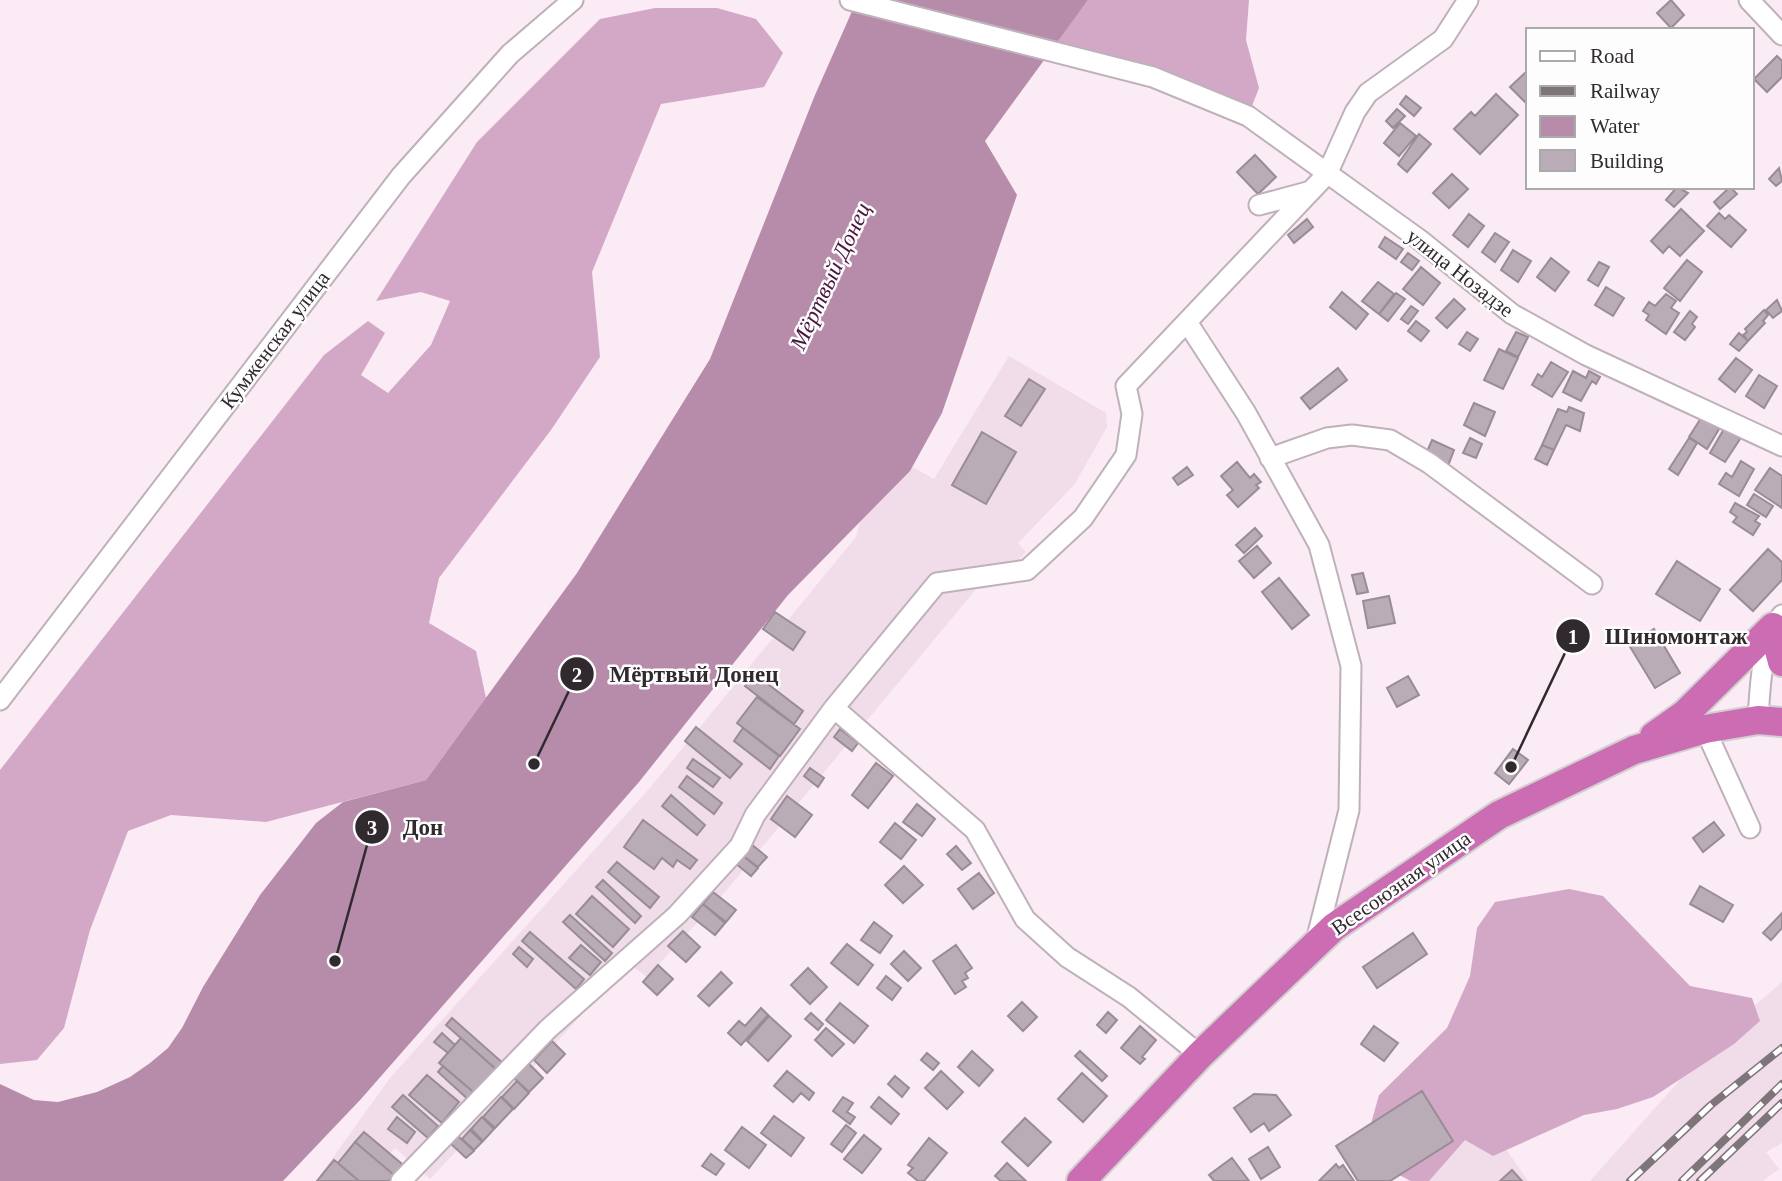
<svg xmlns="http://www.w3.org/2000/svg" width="1782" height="1181" viewBox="0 0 1782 1181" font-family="Georgia,serif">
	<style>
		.built { fill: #f1dcea }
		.forest { fill: #d3a8c6 }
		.water { fill: #b78caa }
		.building { fill: #baacb6; stroke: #998c95; stroke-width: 2 }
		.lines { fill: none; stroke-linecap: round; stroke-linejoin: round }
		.minor-casing { stroke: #bfb1ba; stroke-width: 23 }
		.highway-casing { stroke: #d1d0d1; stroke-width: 32 }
		.minor { stroke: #fff; stroke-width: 19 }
		.highway { stroke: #cc6db4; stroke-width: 28 }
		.rail-casing { stroke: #7e757b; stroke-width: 8 }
		.rail { stroke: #fdfdfd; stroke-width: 5; stroke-dasharray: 16; stroke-linecap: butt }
		.labels { text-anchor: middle; stroke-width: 5; stroke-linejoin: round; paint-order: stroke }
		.street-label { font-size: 21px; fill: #302a2e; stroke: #fdfdfd }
		.water-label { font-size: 23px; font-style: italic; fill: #4b173f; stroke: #fdfdfd }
		.leader { fill: none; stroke: #302a2e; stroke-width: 2.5 }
		.callout-dot { fill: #302a2e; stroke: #fdfdfd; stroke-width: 2.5 }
		.mark-label { font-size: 21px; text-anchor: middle; font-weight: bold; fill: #fff }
		.callout-label { font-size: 23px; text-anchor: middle; font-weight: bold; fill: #302a2e; stroke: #fdfdfd; stroke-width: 5; stroke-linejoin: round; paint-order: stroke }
	</style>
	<rect width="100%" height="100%" fill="#faebf5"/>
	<path class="built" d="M1009,356L1106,413L1107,427L1074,485L1018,543L1026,552L992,587L976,589L719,899L647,977L629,964L534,1066L542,1075L532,1082L526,1077L430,1179L395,1148L364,1181H316L390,1078L649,789L856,537L872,478L891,455L934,479Z
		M1782,982V1143L1766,1152L1779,1169L1763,1181H1590L1721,1034Z
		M1488,1123L1528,1181H1406Z"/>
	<path class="forest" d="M1088,0H1249L1246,40L1259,88L1248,116L1050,51Z
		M655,8H717L756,19L783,53L764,87L661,104L592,272L600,357L551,430L439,578L429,623L476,651L486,698L426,780L266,822L171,815L128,831L90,930L64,1028L37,1060L0,1064V770L324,355L368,321L385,333L361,375L388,393L431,345L450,301L421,292L376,301L477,142L600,19Z
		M1569,889L1603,896L1690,986L1752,998L1760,1021L1734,1044L1653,1097L1617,1109L1584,1115L1493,1156L1465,1140L1429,1181H1411L1362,1156L1379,1095L1447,1028L1470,976L1477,928L1495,902Z"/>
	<path class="water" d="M857,0H1088L985,141L1017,195L942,413L910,471L788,595L639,782L361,1099L283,1181H0V1084L34,1100L58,1102L97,1092L130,1077L150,1063L168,1048L182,1028L203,987L260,895L316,823L343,802L426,780L577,573L710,359L815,95Z"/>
	<path class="building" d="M1671,0L1684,15L1671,28L1657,13Z
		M1777,56L1782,61V77L1767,92L1754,79Z
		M1526,72L1528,73V105L1510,87Z
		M1496,94L1518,115L1480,154L1454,129L1471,112L1475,116Z
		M1406,96L1421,108L1414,116L1400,104Z
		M1397,109L1405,116L1393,128L1386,121Z
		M1400,123L1416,136L1399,156L1384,143Z
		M1419,134L1431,144L1407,172L1398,164Z
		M1255,155L1276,177L1258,194L1237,172Z
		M1779,168L1782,181L1776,186L1769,179Z
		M1452,174L1468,189L1449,208L1433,193Z
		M1677,187L1688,193L1674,207L1666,200Z
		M1730,187L1737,194L1720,209L1714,202Z
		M1681,209L1704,231L1680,256L1669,246L1663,253L1651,241Z
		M1719,213L1725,219L1729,215L1746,230L1731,247L1707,226Z
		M1469,214L1484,226L1468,247L1453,235Z
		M1307,219L1313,227L1294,243L1288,235Z
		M1495,233L1509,242L1495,262L1482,252Z
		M1385,237L1403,249L1396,259L1379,247Z
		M1513,250L1531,261L1518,282L1501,270Z
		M1408,253L1419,261L1412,270L1401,262Z
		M1551,258L1569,272L1555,291L1537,277Z
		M1687,260L1702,272L1680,301L1664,288Z
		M1599,262L1609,267L1598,286L1588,280Z
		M1421,267L1440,283L1423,305L1403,289Z
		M1378,282L1394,294L1379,314L1362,301Z
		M1606,287L1624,298L1613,316L1595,305Z
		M1342,292L1368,314L1356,329L1330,307Z
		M1396,293L1405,299L1388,321L1379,314Z
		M1666,294L1676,301L1671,308L1679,313L1666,334L1646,320L1649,315L1643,311L1649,302L1655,306Z
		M1454,299L1465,309L1447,328L1436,318Z
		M1777,300L1782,311L1773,318L1766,310Z
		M1411,306L1418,311L1408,324L1401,319Z
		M1764,310L1768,315L1763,321L1765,323L1748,341L1743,335L1747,332L1745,329Z
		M1690,311L1697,317L1692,324L1695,327L1685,340L1674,332Z
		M1416,321L1429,331L1421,341L1408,331Z
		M1467,332L1478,339L1470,351L1459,344Z
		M1516,332L1528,337L1518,357L1506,351Z
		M1739,333L1748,341L1739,351L1730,344Z
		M1499,349L1518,358L1503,389L1484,380Z
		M1736,358L1752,370L1735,392L1719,379Z
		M1551,362L1568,372L1552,397L1532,385L1538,374L1542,377Z
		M1338,368L1347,380L1310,409L1301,398Z
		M1573,371L1586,378L1589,371L1600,377L1596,384L1592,381L1581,401L1563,392Z
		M1759,375L1777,386L1764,408L1746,396Z
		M1029,379L1045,389L1021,426L1005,416Z
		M1474,403L1495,412L1485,436L1464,425Z
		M1569,407L1584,413L1580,431L1566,425L1554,450L1542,445L1558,409L1567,412Z
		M1701,418L1719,429L1707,449L1689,437Z
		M1724,429L1740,439L1725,462L1710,453Z
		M982,432L1016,452L986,504L952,485Z
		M1470,438L1482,444L1476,458L1463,453Z
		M1689,438L1697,443L1678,475L1669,469Z
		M1432,440L1454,450L1448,466L1425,456Z
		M1542,445L1554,450L1547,465L1535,459Z
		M1741,461L1754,469L1739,496L1719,484L1726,473L1732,477Z
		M1237,462L1250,478L1254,474L1261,482L1256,485L1259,488L1238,507L1227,495L1233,490L1221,476Z
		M1187,467L1193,475L1178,485L1173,478Z
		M1770,468L1782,476V508L1755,490Z
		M1754,494L1773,506L1766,517L1747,505Z
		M1735,503L1759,516L1755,521L1760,524L1753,535L1733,522L1737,517L1730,512Z
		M1255,528L1262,536L1244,553L1236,545Z
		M1257,546L1271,563L1254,578L1239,561Z
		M1768,549L1782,562V580L1753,611L1730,590Z
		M1677,561L1720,589L1700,621L1656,594Z
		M1363,573L1368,592L1357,594L1352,575Z
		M1279,578L1309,615L1292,629L1262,592Z
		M1389,596L1395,623L1368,628L1363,601Z
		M775,612L805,632L793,650L763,629Z
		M1654,629L1680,673L1655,688L1629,645Z
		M755,674L803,711L794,724L745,686Z
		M1408,676L1419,695L1397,707L1387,688Z
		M757,697L800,729L780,756L737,723Z
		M696,727L742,764L730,778L685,741Z
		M743,728L779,756L770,769L734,741Z
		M840,729L858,743L852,751L834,737Z
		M1513,749L1528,760L1509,784L1495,773Z
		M693,759L720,778L713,787L687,768Z
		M876,763L893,776L868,808L852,795Z
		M810,768L824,778L818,787L804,776Z
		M687,776L722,803L714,814L679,787Z
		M671,795L705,825L697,835L662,806Z
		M787,796L812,815L795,837L771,819Z
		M917,804L935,819L922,836L903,822Z
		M643,820L697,860L690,869L677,860L673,867L662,858L654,869L624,847Z
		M1714,822L1724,835L1703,852L1693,838Z
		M895,823L916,840L901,859L880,842Z
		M751,844L767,857L758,867L742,855Z
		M956,846L971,863L962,870L947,854Z
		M742,855L758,868L751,876L735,863Z
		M617,862L659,897L650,908L608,872Z
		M904,866L923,885L903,903L885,885Z
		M979,873L994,893L973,909L958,889Z
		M603,880L641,916L635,923L596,887Z
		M1700,886L1733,905L1723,922L1690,904Z
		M713,892L736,910L726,922L703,904Z
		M592,896L629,929L613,947L576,914Z
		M703,904L725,923L715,935L692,917Z
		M1782,913V928L1771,940L1763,933Z
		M570,915L612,953L605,961L563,922Z
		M874,922L892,936L880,953L861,940Z
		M683,931L700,947L686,962L668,946Z
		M530,932L584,979L576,989L522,941Z
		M1413,933L1427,954L1377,988L1363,967Z
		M847,944L873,965L858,985L831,963Z
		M581,945L601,962L590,975L569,958Z
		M956,945L972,968L965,973L968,978L962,981L966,987L955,994L933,961Z
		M519,947L533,959L527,967L513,954Z
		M904,951L921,968L908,981L891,964Z
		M658,965L673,979L657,995L643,982Z
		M808,968L827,987L810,1004L791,985Z
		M721,972L732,983L709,1006L698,996Z
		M886,976L901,988L892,1000L877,988Z
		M1022,1002L1037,1017L1023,1031L1008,1016Z
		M840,1003L868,1026L854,1043L826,1020Z
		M761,1008L768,1015L741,1045L728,1033L739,1021L745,1026Z
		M1108,1012L1117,1020L1106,1033L1097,1025Z
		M811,1013L823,1024L818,1030L805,1019Z
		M769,1016L791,1036L768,1061L747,1041Z
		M452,1018L504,1064L498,1071L446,1025Z
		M1140,1026L1156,1040L1142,1057L1145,1059L1140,1064L1121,1048Z
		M1374,1026L1398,1043L1384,1061L1361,1044Z
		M826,1028L844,1044L832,1056L815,1040Z
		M442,1033L455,1045L448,1053L434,1042Z
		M461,1038L498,1071L477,1095L439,1063Z
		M552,1041L565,1054L547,1073L534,1060Z
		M972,1051L993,1070L979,1086L958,1067Z
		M1080,1051L1107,1076L1102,1081L1075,1056Z
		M927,1053L939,1063L933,1070L921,1060Z
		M528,1063L543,1078L529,1092L514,1078Z
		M443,1066L477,1095L471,1102L438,1072Z
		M787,1071L814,1093L809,1100L801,1093L793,1102L774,1086Z
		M941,1071L963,1092L947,1109L925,1088Z
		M1082,1073L1107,1096L1083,1122L1058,1099Z
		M427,1075L459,1102L442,1123L409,1095Z
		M895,1076L909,1088L902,1097L888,1084Z
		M517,1081L529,1093L514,1109L502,1097Z
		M1422,1091L1453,1141L1390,1181H1358L1336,1146Z
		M1254,1094L1276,1095L1291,1115L1269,1131L1264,1123L1251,1132L1234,1108Z
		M403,1095L438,1126L428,1138L392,1107Z
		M501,1097L513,1109L495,1128L483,1117Z
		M843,1097L853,1103L847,1112L855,1117L850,1124L833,1111Z
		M879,1097L899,1114L891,1124L871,1107Z
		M774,1116L804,1138L791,1156L761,1133Z
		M397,1117L415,1132L407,1143L388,1129Z
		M482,1117L494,1129L483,1141L471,1129Z
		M1025,1118L1051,1142L1028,1166L1002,1142Z
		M846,1125L856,1133L842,1152L831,1144Z
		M742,1127L766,1145L749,1168L725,1150Z
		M470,1130L482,1142L474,1150L462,1139Z
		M364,1132L402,1164L394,1175L355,1142Z
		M457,1135L474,1151L466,1158L450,1143Z
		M864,1135L881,1149L862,1173L844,1159Z
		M929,1138L947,1153L924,1181H918L908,1173L913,1168L908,1165Z
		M355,1142L394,1175L389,1181H359L338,1163Z
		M1268,1147L1280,1167L1261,1179L1249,1159Z
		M711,1154L724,1164L716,1175L702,1166Z
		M1232,1158L1249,1181H1214L1209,1175Z
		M334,1160L338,1163L359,1181H317Z
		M1007,1163L1026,1181H1001L995,1176Z
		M1336,1164L1339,1168L1343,1165L1354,1181H1319Z
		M1512,1170L1522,1181H1500Z"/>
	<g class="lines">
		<g class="minor-casing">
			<path id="minor" d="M850,0L1153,77L1248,116L1420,240L1512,314L1586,355L1782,446
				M1749,0L1782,35
				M1259,205L1311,191
				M1187,322L1246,413L1319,545L1351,666L1349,810L1315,945
				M1270,458L1327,438L1352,435L1390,440L1429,463L1592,584
				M0,700L401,176L510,54L573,0
				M834,708L975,830L1025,919L1067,957L1129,997L1200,1055
				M1758,720C1760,687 1761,643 1782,615
				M1705,729L1750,828
				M401,1181L548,1029L677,915L740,846L755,815L834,708L937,583L1027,570L1083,518L1126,455L1132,414L1126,386L1327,174L1355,112L1368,93L1443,39L1468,0"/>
		</g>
		<g class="highway-casing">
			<path id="highway" d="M1773,627L1782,662
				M1654,736L1685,714L1773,627
				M1081,1181L1200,1055L1334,927L1499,815L1634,750L1705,729L1758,720L1782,722"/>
		</g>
		<use href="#minor" class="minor"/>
		<use href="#highway" class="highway"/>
		<g class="rail-casing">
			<path id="rail" d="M1630,1181L1711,1105L1782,1048
				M1682,1181L1782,1084
				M1700,1181L1782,1103"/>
		</g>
		<use href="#rail" class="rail"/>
	</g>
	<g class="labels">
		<g class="street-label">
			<text transform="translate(1460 273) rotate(38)" y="7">улица Нозадзе</text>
			<text transform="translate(275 340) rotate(-53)" y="7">Кумженская улица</text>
			<text transform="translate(1401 883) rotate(-35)" y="7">Всесоюзная улица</text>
		</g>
		<g class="water-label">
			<text transform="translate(830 276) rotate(-65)" y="8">Мёртвый Донец</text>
		</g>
	</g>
	<path class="leader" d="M1511 767L1573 636M534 764L577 674M335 961L372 827"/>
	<g class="callout-dot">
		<circle cx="1511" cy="767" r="7"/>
		<circle cx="534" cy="764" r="7"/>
		<circle cx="335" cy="961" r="7"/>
		<circle cx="1573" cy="636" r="18"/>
		<circle cx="577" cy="674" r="18"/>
		<circle cx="372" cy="827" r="18"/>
	</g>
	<g class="mark-label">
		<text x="1573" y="644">1</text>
		<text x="577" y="682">2</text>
		<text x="372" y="835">3</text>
	</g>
	<g class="callout-label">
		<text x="1676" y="644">Шиномонтаж</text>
		<text x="694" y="682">Мёртвый Донец</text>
		<text x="423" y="835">Дон</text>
	</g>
	<rect x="1526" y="28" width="228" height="161" fill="#fdfdfd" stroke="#aba9aa" stroke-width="2"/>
	<rect x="1540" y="51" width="35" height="10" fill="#ffffff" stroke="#aba9aa" stroke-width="2"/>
	<text x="1590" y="63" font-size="21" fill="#302a2e">Road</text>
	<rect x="1540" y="86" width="35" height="10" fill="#7e757b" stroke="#aba9aa" stroke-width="2"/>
	<text x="1590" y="98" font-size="21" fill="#302a2e">Railway</text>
	<rect x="1540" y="116" width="35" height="21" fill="#b78caa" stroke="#aba9aa" stroke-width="2"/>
	<text x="1590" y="133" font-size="21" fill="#302a2e">Water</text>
	<rect x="1540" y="150" width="35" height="21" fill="#baacb6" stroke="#aba9aa" stroke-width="2"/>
	<text x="1590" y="168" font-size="21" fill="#302a2e">Building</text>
</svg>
